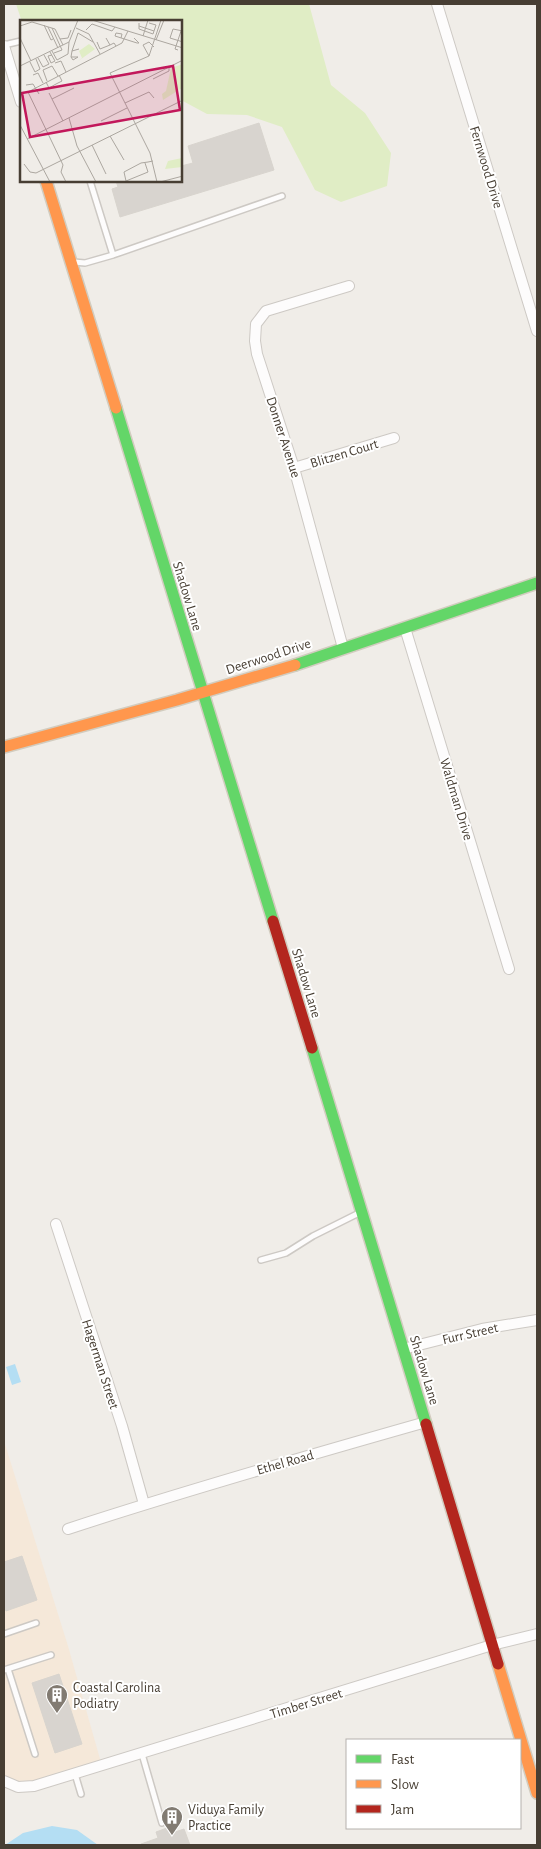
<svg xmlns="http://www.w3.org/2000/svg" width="541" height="1849" viewBox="0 0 541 1849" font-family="'Alegreya Sans',sans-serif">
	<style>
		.commercial { fill: #f5e8d9 }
		.green { fill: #e0edc5 }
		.water { fill: #b4def3 }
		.building { fill: #d8d4cf; stroke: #d8d4ce }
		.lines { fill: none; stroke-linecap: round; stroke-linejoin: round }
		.lane-casing { stroke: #cdc9c4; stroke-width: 8 }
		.street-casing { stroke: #cdc9c4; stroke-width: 12 }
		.fast-casing { stroke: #d2ccbf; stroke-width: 14 }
		.slow-casing { stroke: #d2ccbf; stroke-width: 14 }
		.jam-casing { stroke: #d2ccbf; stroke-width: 14 }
		.lane { stroke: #fdfcfc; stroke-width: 5 }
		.street { stroke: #fdfcfc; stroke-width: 10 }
		.fast { stroke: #63d668; stroke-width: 11 }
		.slow { stroke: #ff974d; stroke-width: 11 }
		.jam { stroke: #b3261e; stroke-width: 11 }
		.labels { text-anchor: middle; stroke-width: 4; stroke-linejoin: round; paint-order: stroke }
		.street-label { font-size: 14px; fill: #473e33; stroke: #fff }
		.poi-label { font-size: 14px; fill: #473e33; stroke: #fff; text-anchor: start }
		.inset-road { fill: none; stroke: #aca7a0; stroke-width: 1 }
		.view { fill: #c2185b; fill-opacity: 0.15; stroke: #c2185b; stroke-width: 2.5 }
		.inset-edge { fill: none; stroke: #473e33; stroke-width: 2.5 }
	</style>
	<rect width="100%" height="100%" fill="#f0ede8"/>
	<path class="commercial" d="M4,1441L68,1646L102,1766L34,1786L4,1781Z"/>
	<path class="green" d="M16,4H309L331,85L365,113L391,153L387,186L341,202L315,190L282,127L247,115L207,114L181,100V21H26L21,19Z"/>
	<path class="water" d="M15,1364L21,1382L12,1385L6,1367Z
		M52,1826L77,1830L98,1845H5L23,1833Z"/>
	<path class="building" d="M259,123L274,170L120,217L112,189L118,187L116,181H181V166L193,163L188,146Z
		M22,1556L37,1600L6,1611L4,1604V1562Z
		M59,1674L82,1744L55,1753L32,1683Z
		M167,1828L169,1834L184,1829L190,1845H142L141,1844L158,1838L156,1832Z"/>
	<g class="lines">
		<g class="lane-casing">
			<path id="lane" d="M4,45L21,41
				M90,181L113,255
				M74,262L85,263L113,255L282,196
				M261,1260L286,1253L313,1236L361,1212
				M4,1634L36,1623
				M8,1669L35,1754
				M4,1670L51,1655
				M142,1754L162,1823
				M75,1774L81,1794"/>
		</g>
		<g class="street-casing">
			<path id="street" d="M437,4L537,331
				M4,46L21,102
				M294,468L394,438
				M405,628L509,969
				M343,648L294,468L257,354L255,341L256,324L266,311L349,286
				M56,1224L122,1426L144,1504
				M403,1349L482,1329L537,1320
				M68,1529C187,1490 306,1456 426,1422
				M4,1781L18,1787L34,1786L492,1645L537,1634"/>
		</g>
		<g class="fast-casing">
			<path id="fast" d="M116,408L273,921
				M295,665L537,583
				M312,1048L426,1424"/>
		</g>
		<g class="slow-casing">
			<path id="slow" d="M46,181L116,408
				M4,747L177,700L295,665
				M498,1664L537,1793"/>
		</g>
		<g class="jam-casing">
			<path id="jam" d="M273,921L312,1048
				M426,1424L498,1664"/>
		</g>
		<use href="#lane" class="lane"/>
		<use href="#street" class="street"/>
		<use href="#fast" class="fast"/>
		<use href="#slow" class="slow"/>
		<use href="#jam" class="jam"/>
	</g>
	<defs>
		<g id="building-pin" transform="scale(1.125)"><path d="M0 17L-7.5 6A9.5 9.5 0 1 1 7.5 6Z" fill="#827b72" stroke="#fff"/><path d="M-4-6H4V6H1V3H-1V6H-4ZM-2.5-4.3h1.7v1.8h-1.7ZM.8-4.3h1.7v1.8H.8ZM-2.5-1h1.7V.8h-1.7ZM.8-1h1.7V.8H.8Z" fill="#fff"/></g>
	</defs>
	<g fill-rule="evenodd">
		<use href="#building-pin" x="57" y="1695"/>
		<use href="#building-pin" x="172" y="1817"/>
	</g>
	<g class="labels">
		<g class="street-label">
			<text transform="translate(487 167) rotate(73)" y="5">Fernwood Drive</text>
			<text transform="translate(284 437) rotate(72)" y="5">Donner Avenue</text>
			<text transform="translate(344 453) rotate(-17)" y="5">Blitzen Court</text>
			<text transform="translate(188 596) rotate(73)" y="5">Shadow Lane</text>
			<text transform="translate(268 656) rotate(-18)" y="5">Deerwood Drive</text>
			<text transform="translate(457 799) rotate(73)" y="5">Waldman Drive</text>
			<text transform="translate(307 983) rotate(73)" y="5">Shadow Lane</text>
			<text transform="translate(470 1333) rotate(-13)" y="5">Furr Street</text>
			<text transform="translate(101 1364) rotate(72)" y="5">Hagerman Street</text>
			<text transform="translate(425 1370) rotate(73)" y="5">Shadow Lane</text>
			<text transform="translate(285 1462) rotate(-16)" y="5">Ethel Road</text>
			<text transform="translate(306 1703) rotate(-17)" y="5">Timber Street</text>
		</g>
		<g class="poi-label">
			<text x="73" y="1692">Coastal Carolina<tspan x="73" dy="16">Podiatry</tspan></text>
			<text x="188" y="1814">Viduya Family<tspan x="188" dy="16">Practice</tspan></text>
		</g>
	</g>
	<g transform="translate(20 20)">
		<rect width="162" height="162" fill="#f0ede8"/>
		<path d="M69,24L75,29L57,42L62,38L59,31ZM163,44L162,68L143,80L142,74L146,71L151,48ZM162,138V147L145,149L148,141Z" fill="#e0edc5"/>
		<path class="inset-road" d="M72,0L163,28M119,3V6L134,11L136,5L129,3M24,5L31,20L33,19M0,6L12,2L35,9L43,25M119,6V9L133,14L134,11M28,7L38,28M32,8L42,30L34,33M56,8L69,14L80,34M66,10L72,4L92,11L95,7M163,11L153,9L150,18L163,22M123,16L128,0M0,18L11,41M86,18L90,25L94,23L96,26M101,18L102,14L96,13L95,16L117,23H119L114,18M40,19L48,18L51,10M136,20L144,0M77,22L80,29L90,25M59,29L52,31L58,13L73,22M158,30L155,29L161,11M32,31L37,40L48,34L49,22M30,32L35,41L31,43L28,36L32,35M129,36L123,25L129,22L134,27M51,37L53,40L58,37H51L52,31M18,38L23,47L29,44L24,35M10,42L15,52L20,49L16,39M35,43L41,41L46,52M0,46L49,22L58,0M13,55L18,53L23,63M133,59L149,51V47M27,61L23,50L32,46L38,56M26,62L29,68L36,64L42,61L39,55M6,65L13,64L19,74M29,73L43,101M32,79L54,68M105,83L129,72L134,78M49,98L57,126L76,162M81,101L107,88M0,105L30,162M90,116L104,140M7,119L163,40M72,125L86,154M125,143L128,152L106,161L104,152L121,143L128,142L133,141M4,144L10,152L16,153L163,80M46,162L41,152L43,145L8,72L102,23L108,11M137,162L130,133L90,53L129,36L141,0M140,162L163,156"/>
		<path class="view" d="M153,46L160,90L10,117L2,73Z"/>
		<rect width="162" height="162" class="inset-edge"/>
	</g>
	<rect width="541" height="1849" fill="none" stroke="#473e33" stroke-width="10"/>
	<rect x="346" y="1739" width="175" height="90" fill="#ffffff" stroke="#b5b2ad"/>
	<rect x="356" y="1755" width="25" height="8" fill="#63d668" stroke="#b5b2ad"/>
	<text x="391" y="1764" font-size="15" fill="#473e33">Fast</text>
	<rect x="356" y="1780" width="25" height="8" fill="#ff974d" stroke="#b5b2ad"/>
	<text x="391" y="1789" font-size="15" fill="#473e33">Slow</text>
	<rect x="356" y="1805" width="25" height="8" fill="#b3261e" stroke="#b5b2ad"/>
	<text x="391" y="1814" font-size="15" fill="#473e33">Jam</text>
</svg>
